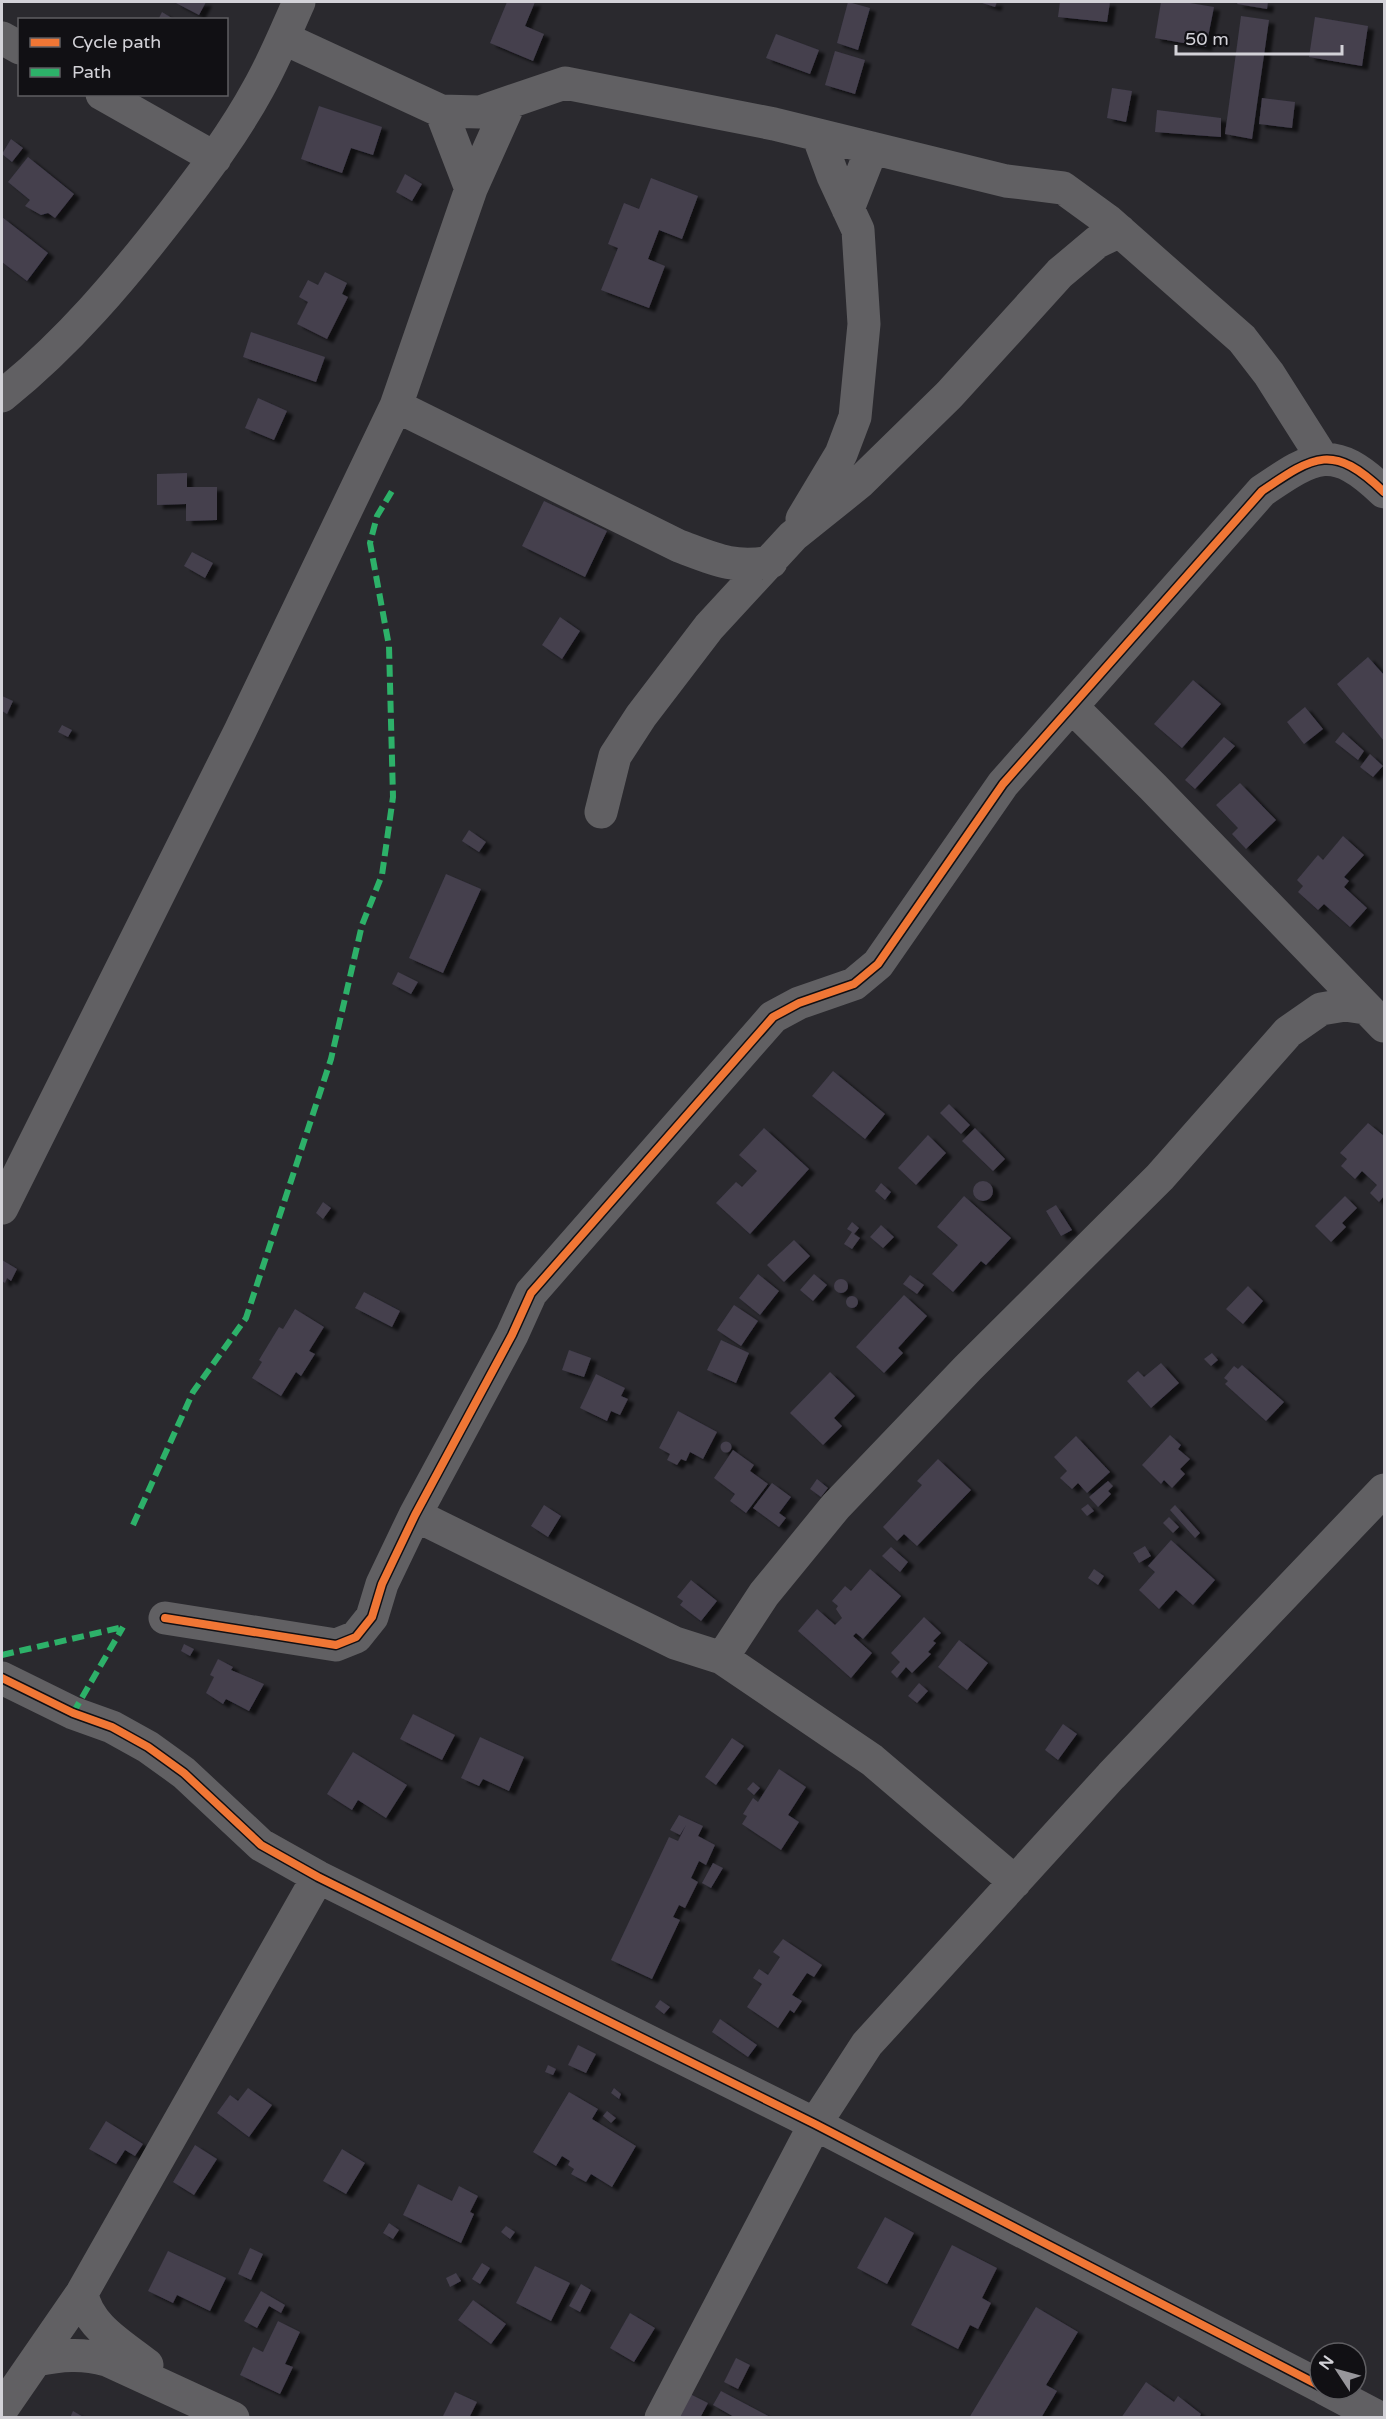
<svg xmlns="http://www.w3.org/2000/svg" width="1386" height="2419" viewBox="0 0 1386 2419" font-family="'Varela Round',sans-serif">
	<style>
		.building { fill: #443f4e; filter: url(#shadow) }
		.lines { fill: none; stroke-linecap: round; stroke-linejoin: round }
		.minor { stroke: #616063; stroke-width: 33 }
		.quiet { stroke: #2db169; stroke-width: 6; stroke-dasharray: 12 6; stroke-linecap: butt }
		.cycleway-casing { stroke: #111014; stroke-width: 11 }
		.cycleway { stroke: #f07635; stroke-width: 8 }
	</style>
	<defs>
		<filter id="shadow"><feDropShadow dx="6" dy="4" stdDeviation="1.5" flood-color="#0009"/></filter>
	</defs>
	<rect width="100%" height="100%" fill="#2a292e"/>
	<path class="building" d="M174,2H206L199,15Z
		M507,2H535L525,26L544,34L533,61L490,43Z
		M848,2L870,8L858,50L837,43Z
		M979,2H997L995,7Z
		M1060,2H1110L1107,22L1058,17Z
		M1161,2H1184L1214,7L1206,47L1155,38Z
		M1238,2H1268L1267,9L1237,4Z
		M162,12L175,20H158Z
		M1241,16L1269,20L1252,139L1225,134Z
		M1315,17L1368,26L1362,66L1309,57Z
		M776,34L819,50L810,74L766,58Z
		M835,51L865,60L855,94L825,85Z
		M1112,88L1132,91L1126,122L1107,118Z
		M1262,98L1295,102L1292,128L1259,124Z
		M319,106L382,127L373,155L351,148L342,173L301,159Z
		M1157,110L1221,118V137L1155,132Z
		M11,139L23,148L12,162L2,154Z
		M28,157L74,194L55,218L48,213L41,215L25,206L30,200L8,182Z
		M405,174L422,184L412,201L396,192Z
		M651,178L698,196L682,239L659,230L648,259L665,266L649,308L601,290L618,248L608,244L624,203L639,209Z
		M2,217L48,253L27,281L2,262Z
		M325,272L347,283L342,294L348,297L327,339L297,324L308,302L299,297L308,280L318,285Z
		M251,332L325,357L316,382L243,357Z
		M258,398L287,411L274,440L245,428Z
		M187,473V487H217V520L186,521V504L157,505V474Z
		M544,501L607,531L585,577L522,546Z
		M192,552L213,563L205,578L184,566Z
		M560,617L580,631L562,659L542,645Z
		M1368,657L1384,675V741L1337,684Z
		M1193,680L1221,704L1182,748L1154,724Z
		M2,696L13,701L7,714L2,711Z
		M1305,707L1323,729L1304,744L1287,722Z
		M62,725L72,730L68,737L58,732Z
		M1343,732L1364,751L1358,760L1335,742Z
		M1224,737L1235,746L1195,789L1185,780Z
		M1370,754L1383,766L1373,777L1360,767Z
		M1240,783L1276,820L1246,849L1232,834L1238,828L1216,805Z
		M469,830L486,842L479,852L462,841Z
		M1343,836L1364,855L1344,877L1349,881L1344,887L1367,908L1350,927L1324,904L1318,910L1298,892L1303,886L1297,880L1318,855L1323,860Z
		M446,874L481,889L443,973L409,958Z
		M398,972L418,982L411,994L392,984Z
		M833,1071L885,1114L865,1139L812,1096Z
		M949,1104L970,1125L961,1134L940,1113Z
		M1368,1123L1384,1136V1196L1379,1202L1370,1193L1377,1185L1362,1171L1355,1179L1341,1166L1347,1159L1340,1153Z
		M764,1128L809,1169L750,1234L716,1203L736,1182L742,1187L757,1171L739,1155Z
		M975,1128L1005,1159L993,1171L962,1141Z
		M928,1135L946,1153L916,1185L898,1168Z
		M973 1191a10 10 0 1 1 20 0a10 10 0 1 1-20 0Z
		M881,1183L891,1192L885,1200L875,1191Z
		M964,1196L1011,1238L986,1265L981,1261L953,1292L932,1274L958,1245L937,1227Z
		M1345,1196L1357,1208L1342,1223L1346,1227L1331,1242L1315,1226Z
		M323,1202L331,1208L323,1219L316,1213Z
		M1056,1205L1072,1230L1061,1236L1046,1211Z
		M852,1222L859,1228L854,1234L860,1238L852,1249L844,1244L852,1232L847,1229Z
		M881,1225L894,1237L883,1248L870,1237Z
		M794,1240L810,1256L784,1282L767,1265Z
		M2,1260L17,1269L11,1281L7,1278L5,1283L2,1281Z
		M758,1274L779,1291L760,1315L739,1298Z
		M814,1274L827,1285L813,1301L800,1290Z
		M910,1275L924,1285L917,1294L903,1284Z
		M834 1286a7 7 0 1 1 14 0a7 7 0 1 1-14 0Z
		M1248,1286L1263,1301L1243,1324L1226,1309Z
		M364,1292L400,1311L392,1327L355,1308Z
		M904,1295L927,1316L898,1348L903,1353L884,1373L856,1347Z
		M846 1302a6 6 0 1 1 12 0a6 6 0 1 1-12 0Z
		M734,1305L758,1321L741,1346L717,1330Z
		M295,1309L324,1327L309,1351L315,1354L301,1376L296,1372L281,1396L252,1378L262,1362L259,1360L279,1327L283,1329Z
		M721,1340L749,1353L736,1383L707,1370Z
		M569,1350L591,1358L584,1377L562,1370Z
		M1212,1353L1218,1360L1211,1366L1204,1359Z
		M1161,1363L1179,1383L1151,1408L1127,1381L1138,1371L1144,1377Z
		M1242,1365L1284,1402L1266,1421L1225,1384L1228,1381L1224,1378L1234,1366L1238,1369Z
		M830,1372L855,1396L834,1418L842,1426L823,1445L790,1413Z
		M596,1374L625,1388L621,1396L628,1399L620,1415L611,1411L607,1421L580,1408Z
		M678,1411L717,1432L703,1459L690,1452L686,1461L681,1459L677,1465L667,1460L670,1454L659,1448Z
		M1170,1435L1181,1445L1178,1449L1190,1459L1180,1469L1185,1474L1172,1488L1164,1480L1161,1484L1142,1465Z
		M1076,1436L1110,1472L1087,1493L1078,1483L1072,1489L1060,1478L1067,1471L1054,1457Z
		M720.5 1447a5.5 5.5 0 1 1 11 0a5.5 5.5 0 1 1-11 0Z
		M733,1450L754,1465L750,1471L768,1484L746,1513L730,1501L735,1494L714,1478Z
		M938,1459L971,1490L917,1546L904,1534L897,1541L883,1527L922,1485L917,1481Z
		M817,1479L828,1488L821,1497L810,1489Z
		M1108,1481L1113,1486L1108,1491L1111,1494L1098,1507L1089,1497Z
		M772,1483L791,1497L779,1513L786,1518L779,1527L753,1508Z
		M1088,1504L1094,1511L1087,1516L1081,1509Z
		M544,1505L561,1516L548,1537L531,1526Z
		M1175,1505L1200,1533L1195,1538L1170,1510Z
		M1169,1517L1179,1527L1173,1533L1163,1523Z
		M1171,1540L1215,1580L1193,1605L1176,1590L1159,1609L1139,1590L1155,1572L1148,1566Z
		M1145,1546L1151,1556L1139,1563L1133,1553Z
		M891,1547L908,1562L900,1572L882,1556Z
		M870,1569L901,1596L863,1639L856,1633L853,1636L872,1653L851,1678L798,1631L817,1609L835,1625L842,1618L836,1609L838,1606L832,1601L845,1586L851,1591Z
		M1094,1569L1104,1576L1098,1585L1088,1578Z
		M691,1580L717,1601L701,1621L680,1605L683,1601L677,1597Z
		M924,1617L941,1633L933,1641L936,1643L928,1652L931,1654L912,1673L906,1667L897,1678L891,1672L900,1662L891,1653Z
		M959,1640L988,1663L967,1690L938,1667Z
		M184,1644L194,1649L190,1656L181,1651Z
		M218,1659L233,1667L231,1670L264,1684L249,1711L226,1699L223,1704L206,1693L214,1677L210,1675Z
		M919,1683L928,1691L917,1703L908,1696Z
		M413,1714L455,1735L442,1760L400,1739Z
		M1063,1724L1077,1734L1058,1760L1045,1750Z
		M480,1737L524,1757L509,1791L483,1779L479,1786L461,1778Z
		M732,1738L744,1746L716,1785L705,1777Z
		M353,1752L407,1785L386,1818L358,1800L352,1810L327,1794Z
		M779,1769L806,1787L788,1815L799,1822L781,1850L742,1824L747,1816L743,1814L753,1798L758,1802Z
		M753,1782L760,1788L754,1795L747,1789Z
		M679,1815L703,1826L698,1836L715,1845L706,1865L699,1861L691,1878L698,1882L685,1908L679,1905L673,1917L680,1920L652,1979L611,1960L669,1837L678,1841L686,1825L680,1835L670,1830Z
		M713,1863L723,1868L711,1888L702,1883Z
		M783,1939L822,1965L814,1977L807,1973L792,1995L802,2001L794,2013L790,2010L778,2028L747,2007L762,1984L753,1978L759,1969L768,1975L780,1957L773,1952Z
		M660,2000L670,2007L664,2014L655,2007Z
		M720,2019L757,2045L748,2057L712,2032Z
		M578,2045L596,2054L586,2073L568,2065Z
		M548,2065L556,2069L553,2075L545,2072Z
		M248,2088L272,2105L249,2137L217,2113L230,2095L238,2101Z
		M614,2088L621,2094L619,2099L611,2093Z
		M569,2092L598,2109L592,2119L636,2146L612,2187L591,2174L586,2182L571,2174L574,2169L568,2165L570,2161L562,2156L556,2166L533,2152Z
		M607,2111L616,2118L611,2123L603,2116Z
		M106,2121L143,2144L135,2156L125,2150L116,2164L89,2149Z
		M195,2145L217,2159L194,2195L173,2182Z
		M342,2149L365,2163L346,2194L323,2181Z
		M418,2184L452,2201L459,2186L478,2196L470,2212L474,2214L461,2243L403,2215Z
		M885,2217L914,2233L887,2284L857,2268Z
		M389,2223L399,2230L393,2239L383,2233Z
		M506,2226L515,2232L510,2239L501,2232Z
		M952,2245L997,2268L982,2298L991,2303L978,2329L970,2325L958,2349L911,2325Z
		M250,2248L263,2254L251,2280L238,2274Z
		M168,2251L226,2278L210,2311L177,2295L173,2303L148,2291Z
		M482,2263L490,2268L480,2284L472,2279Z
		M535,2266L570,2283L551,2321L516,2303Z
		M456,2273L461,2281L450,2287L446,2278Z
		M581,2284L591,2290L580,2312L569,2306Z
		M261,2291L285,2305L281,2313L269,2306L257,2328L244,2321Z
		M473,2300L506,2324L491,2344L458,2320Z
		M1036,2307L1078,2332L1046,2385L1057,2391L1041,2418H969Z
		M630,2313L655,2328L634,2362L610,2348Z
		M278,2321L300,2332L285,2364L293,2367L280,2394L240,2375L253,2347L263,2352Z
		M736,2358L750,2365L738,2389L724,2382Z
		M1146,2382L1174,2402L1178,2396L1201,2414L1199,2418H1121Z
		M721,2391L772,2418H736L713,2405Z
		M455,2392L477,2402L469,2418H442Z
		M690,2394L708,2403L700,2418H678Z
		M73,2411L85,2418H70Z"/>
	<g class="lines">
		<path class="minor" d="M2,38L20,48
			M283,38L441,111L480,112L565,83L774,124L1006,181L1063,188L1107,220L1242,339L1269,374L1323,459
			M102,94L215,158
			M471,189L510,102
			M848,209L872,148
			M2,396C68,343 121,280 173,213C204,173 234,133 258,89C274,61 286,31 299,2
			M396,406L679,546C714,559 733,569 771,562
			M802,519L841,454L855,417L864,324L858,230L833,176L818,135
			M1072,707L1153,787L1384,1026
			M601,812L615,756L641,716L709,627L793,536L859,483L949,395L1060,273L1097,242L1120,231
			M2,1208L240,731L396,406L471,189L441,111
			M415,1515L675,1643L722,1658L872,1760L1015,1882
			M165,1618L336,1645L356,1637L372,1617L382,1584L415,1515L512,1335L531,1293L773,1017L799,1003L854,984L878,964L1003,784L1262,491C1315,455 1333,443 1384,492
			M722,1658L764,1594L836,1506L968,1368L1160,1177L1288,1032L1321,1009L1345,1005L1365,1008
			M2,1678L73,1713L112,1727L148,1747L184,1773L261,1845L318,1877L815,2124L1320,2386
			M82,2293C87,2326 122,2345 147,2365
			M36,2360C61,2355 82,2353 107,2360L233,2418
			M1325,2389L1380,2418
			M2,2409L82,2293L318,1877
			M661,2418L815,2124L867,2044L1111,1776L1384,1490"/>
		<path class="quiet" d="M133,1525L193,1392L246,1318L331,1059L362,925L382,875L393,797L389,646L370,543L377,516L392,491
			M2,1655L123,1627
			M73,1713L123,1627"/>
		<g class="cycleway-casing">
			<path id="cycleway" d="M165,1618L336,1645L356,1637L372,1617L382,1584L415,1515L512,1335L531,1293L773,1017L799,1003L854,984L878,964L1003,784L1262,491C1315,455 1333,443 1384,492
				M2,1678L73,1713L112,1727L148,1747L184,1773L261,1845L318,1877L815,2124L1320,2386"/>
		</g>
		<use href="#cycleway" class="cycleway"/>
	</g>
	<rect width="1386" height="2419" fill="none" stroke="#d3d2d8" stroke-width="6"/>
	<rect x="18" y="18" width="210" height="78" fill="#111014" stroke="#5f5e62" stroke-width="1.5"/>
	<rect x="30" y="38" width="30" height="9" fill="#f07635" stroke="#5f5e62" stroke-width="1.5"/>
	<text x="72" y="48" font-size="18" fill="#d3d2d8">Cycle path</text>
	<rect x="30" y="68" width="30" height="9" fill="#2db169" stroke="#5f5e62" stroke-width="1.5"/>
	<text x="72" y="78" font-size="18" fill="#d3d2d8">Path</text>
	<g transform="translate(1338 2371) rotate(306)"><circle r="28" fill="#111014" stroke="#5f5e62" stroke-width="1.5"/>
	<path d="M0-4.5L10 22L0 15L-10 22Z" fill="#98979c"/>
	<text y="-9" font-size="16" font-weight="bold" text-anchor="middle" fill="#d3d2d8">N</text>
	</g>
	<path d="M1176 45v9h166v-9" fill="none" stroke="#d3d2d8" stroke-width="3"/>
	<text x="1185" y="45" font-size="18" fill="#d3d2d8" stroke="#111014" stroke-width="4.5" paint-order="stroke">50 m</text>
</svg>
